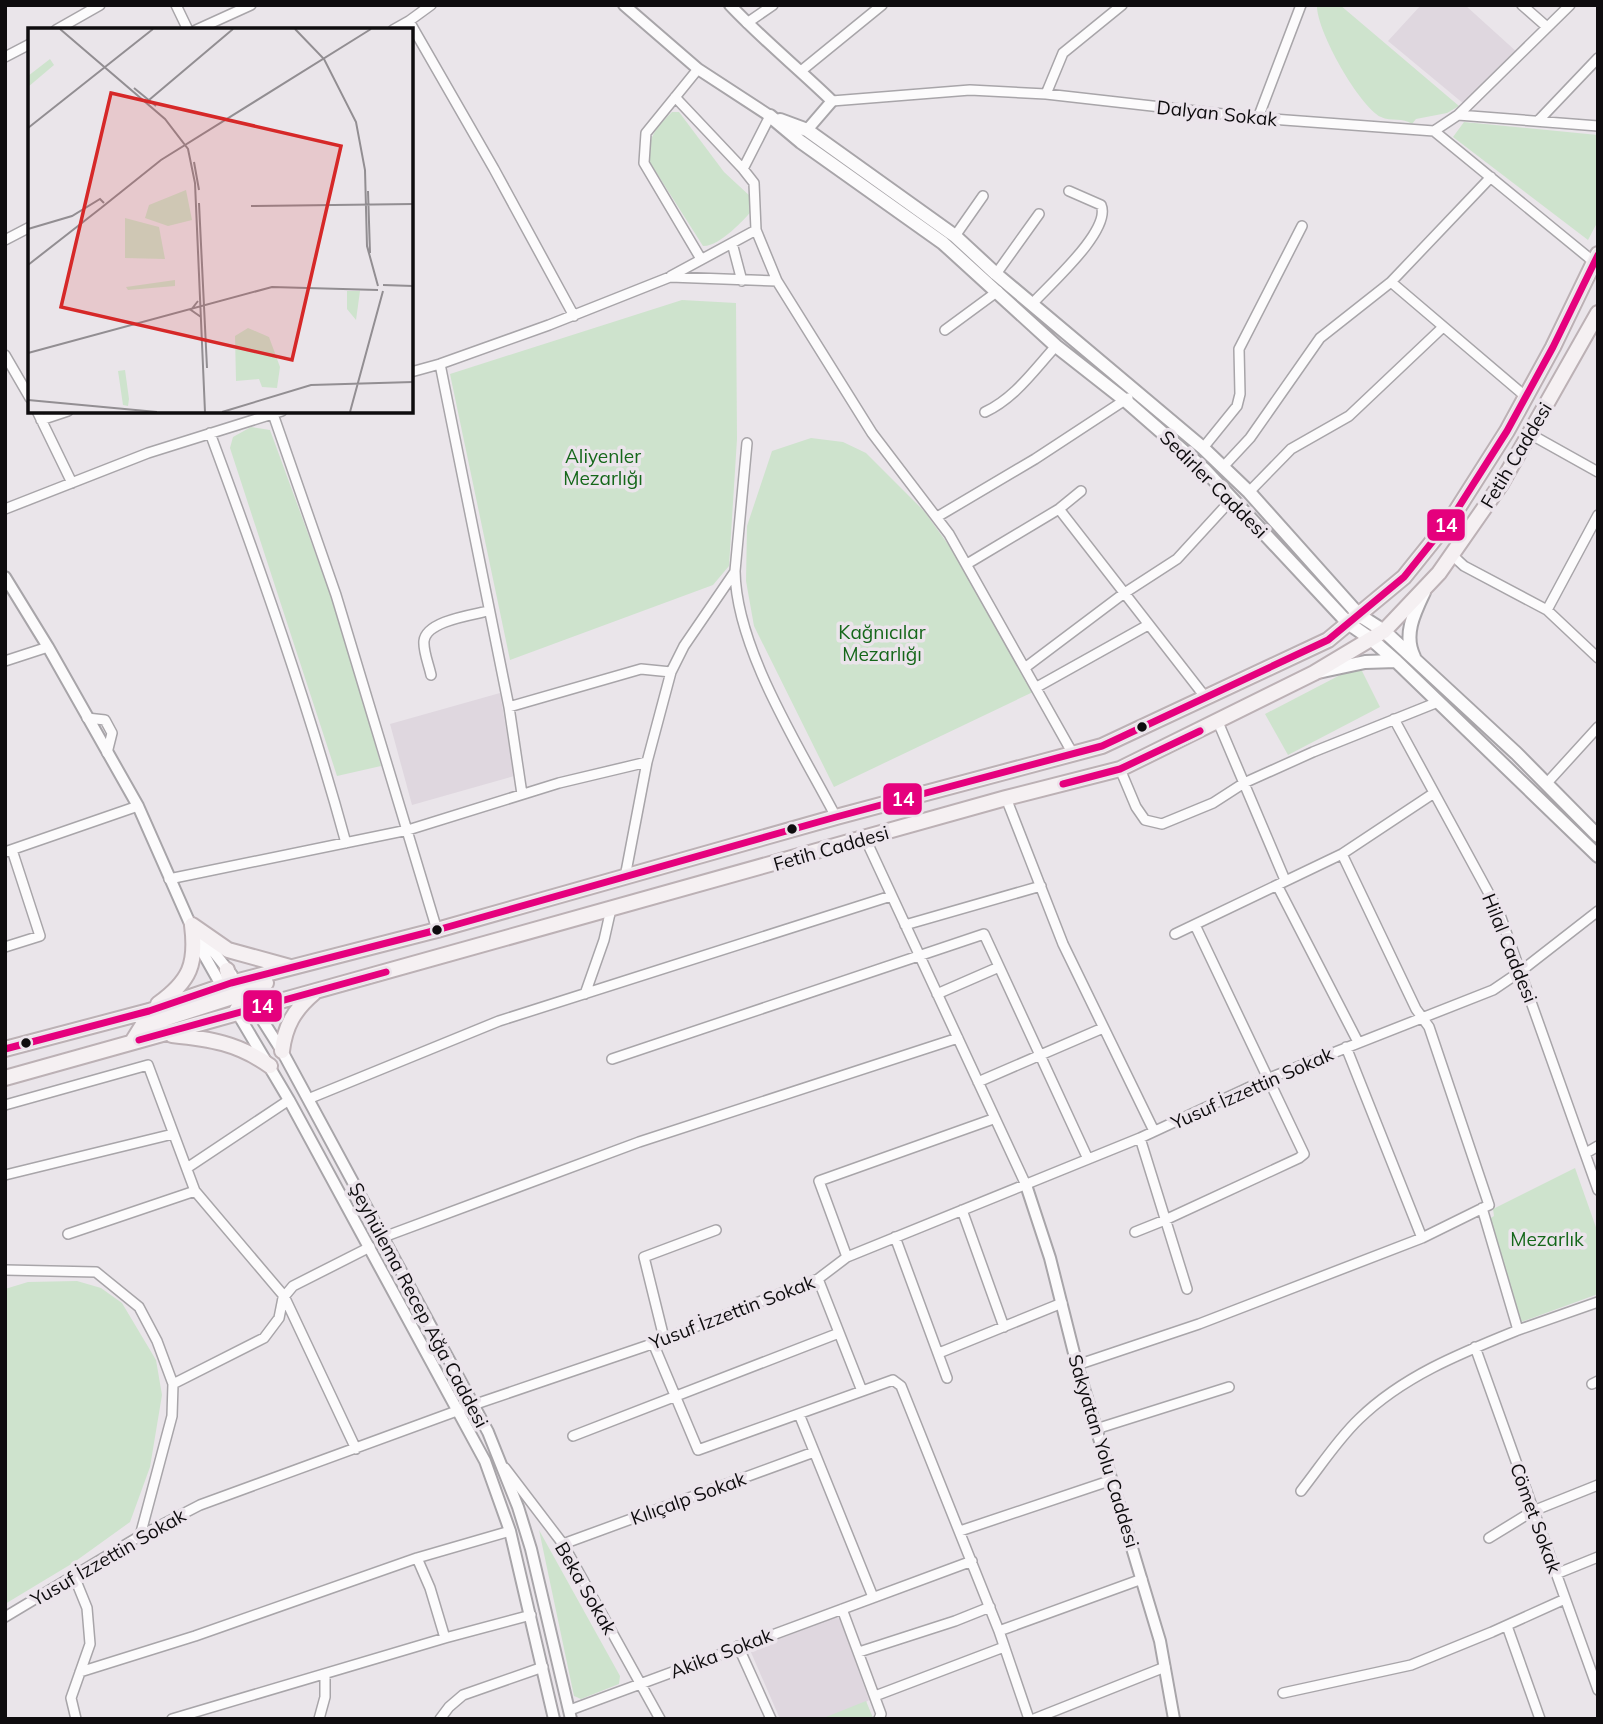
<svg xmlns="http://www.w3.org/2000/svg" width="1603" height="1724" viewBox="0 0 1603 1724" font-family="Mulish,sans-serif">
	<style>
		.built { fill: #dfd7df }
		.green { fill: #cee3cd }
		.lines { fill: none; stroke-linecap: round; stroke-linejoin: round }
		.minor-casing { stroke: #a8a5a9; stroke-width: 12 }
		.tertiary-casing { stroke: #a8a5a9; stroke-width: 14 }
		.secondary-casing { stroke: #a8a5a9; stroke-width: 16 }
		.primary-casing { stroke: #bcb1b5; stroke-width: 18 }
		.minor { stroke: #fcfbfc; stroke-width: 9 }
		.tertiary { stroke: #fcfbfc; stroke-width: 10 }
		.secondary { stroke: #fcfbfc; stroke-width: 12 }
		.primary { stroke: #f5f0f2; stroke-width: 14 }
		.bus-1-casing { stroke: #ebe4eb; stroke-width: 12 }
		.bus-1 { stroke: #e5007d; stroke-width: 7 }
		.bus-dot { fill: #0e0c0e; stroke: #ebe4eb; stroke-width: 2.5 }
		.labels { text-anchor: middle; stroke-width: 7; stroke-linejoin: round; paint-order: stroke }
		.street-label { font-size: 19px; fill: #0e0c0e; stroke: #ebe4eb }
		.park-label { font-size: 19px; fill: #15671a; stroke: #ebe4eb }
		.inset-road { fill: none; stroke: #928e92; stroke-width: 2 }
		.view { fill: #d62828; fill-opacity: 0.15; stroke: #d62828; stroke-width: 3.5 }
		.inset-edge { fill: none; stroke: #0e0c0e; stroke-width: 3.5 }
		.line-badge { stroke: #ebe4eb; stroke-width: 2.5 }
		.badge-label { font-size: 19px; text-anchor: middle; font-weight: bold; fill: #fff }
	</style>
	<rect width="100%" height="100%" fill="#eae5ea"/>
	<path class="built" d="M1421,5H1465L1518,53L1464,104L1388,41Z
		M500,693L514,776L412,805L390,724Z
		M836,1617L840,1619L869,1700L866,1702L873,1718L780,1719L750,1650Z"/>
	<path class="green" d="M1317,5H1340L1459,106L1447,113L1416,119L1412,124C1403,117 1391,122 1381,117C1359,106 1316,30 1317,5Z
		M672,112H679L724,172L751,197L754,208C744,220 719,247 703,246L649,161C648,136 656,128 672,112Z
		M1464,122L1598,135V221L1588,240L1453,137Z
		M682,300L736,303L737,439L729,566L713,585L510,660L450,374Z
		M251,427L270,430L328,588L355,670L381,766L337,776L230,448L233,437Z
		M811,438L843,442L866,453L924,511L950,547L1033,692L834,787L754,626L746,581L747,526L772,451Z
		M1361,669L1380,707L1288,755L1265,714L1346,672Z
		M1575,1168L1598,1233V1294L1521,1322L1489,1219L1494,1216L1493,1209Z
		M77,1281L101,1288L122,1303L156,1360L162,1395L150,1467L130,1522L73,1563L5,1604V1289L28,1282Z
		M539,1530L620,1676L619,1684L581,1699L574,1696Z
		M866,1701L873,1718L821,1719Z"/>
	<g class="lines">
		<g class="minor-casing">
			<path id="minor" d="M176,5L188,30
				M1522,5L1547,27
				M409,21L494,169L574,316
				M747,23L773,5
				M56,30L100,5
				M196,30L251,5
				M393,30L409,21L431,5
				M5,57L30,44
				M698,69L646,133L644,163L701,259
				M801,71L882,5
				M1046,94L1063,53L1122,5
				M675,97L743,169
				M832,101L970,90L1046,94L1258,118L1434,131L1458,115L1598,126
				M1458,115L1570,5
				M770,116L743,169L754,183L756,230L777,281L872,433L949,534L1073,754
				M1258,118L1301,5
				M1538,121L1598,58
				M1434,131L1594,262
				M955,236L983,196
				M5,240L30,227
				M732,243L742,281
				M996,274L1039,214
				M671,276L756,230
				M1391,282L1525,396
				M1032,304C1049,285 1112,230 1101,205L1069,191
				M945,330L998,291
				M5,355L30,398
				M440,364L509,707L522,794
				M411,372L440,364L549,325L670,277L777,281
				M37,411L72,483
				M985,412C1015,398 1034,370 1056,346
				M273,414L336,595L437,930
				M41,420L68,411
				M210,433C260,568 308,704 346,843
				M1530,434L1598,472
				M747,443L735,571C736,649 800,748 836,817
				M1203,448L1237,406L1240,394L1239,349L1302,226
				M1223,467L1250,438L1320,338L1391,282L1491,177
				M1249,492L1291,449L1349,416L1442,328
				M5,509L148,453L282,411
				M1059,509L1206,698
				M937,517L1035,459L1128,398
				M1451,554L1464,566L1547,610L1598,658
				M967,564L1059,509L1081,491
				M1547,610L1598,515
				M5,661L48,647
				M1026,667L1123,594L1177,559L1232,499
				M431,675C429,665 423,651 424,641C426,621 472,615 488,611
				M1037,687L1148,625
				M509,707L641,669L671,672
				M87,718L105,720L112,733L107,753
				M1394,719L1499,912L1598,1190
				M1218,722L1285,880
				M1120,769L1136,807L1145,820L1162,824L1213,803L1244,783L1313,752L1438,702
				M1547,783L1598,727
				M1006,798L1063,944L1154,1131
				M865,838L1026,1185
				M5,852L138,806
				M625,877L647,762L671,672L684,646L734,573
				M169,879L408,830L559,783L647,762
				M1277,885L1358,1042
				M905,925L1041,886
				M1175,934L1342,854L1434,793
				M5,947L40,936L12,850
				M585,994L604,940L611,909
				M937,994L999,967
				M1346,1047L1422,1238
				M612,1059L984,934L1088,1159
				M978,1082L1103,1028
				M308,1099L499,1021L891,896
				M5,1105L148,1065L195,1191L284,1296L356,1449
				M1140,1138L1187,1289
				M1586,1153L1598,1146
				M187,1168L289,1100
				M5,1175L173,1134
				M962,1210L1004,1327
				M1135,1232L1165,1220L1299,1158L1304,1154L1195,925
				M68,1234L195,1191
				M895,1237L947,1378
				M381,1238L639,1142L958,1038
				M847,1257L819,1181L993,1119
				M5,1270L96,1272L139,1307L157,1341L173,1384L172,1416L140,1536
				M818,1279L862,1391
				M1518,1330L1598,1302
				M664,1338L644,1257L716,1230
				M653,1343L698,1450L893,1380L901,1386L999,1631L1029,1719
				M1475,1347L1598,1690
				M939,1353L1062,1303
				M1077,1365L1199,1324L1422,1238L1489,1205L1429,1027L1416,1009L1342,854
				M173,1384L264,1338L279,1318L283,1298L293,1286L370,1247
				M1592,1384L1598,1381
				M799,1414L873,1597
				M1096,1429L1229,1387
				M573,1436L839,1333
				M505,1468L563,1544L660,1719
				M1301,1491C1320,1467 1337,1440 1359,1419C1403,1376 1461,1353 1518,1330L1482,1208
				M960,1531L1112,1480
				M1489,1538L1533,1511L1598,1485
				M563,1544L814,1452
				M417,1558L430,1588L445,1638
				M1556,1574L1598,1557
				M74,1576L87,1608L90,1644L71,1698L76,1719
				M842,1609L881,1714L879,1719
				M5,1617L140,1536L200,1505L473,1405L646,1346L818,1279L847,1257L1140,1138L1267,1079L1493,990L1521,971L1598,911
				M1507,1626L1540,1719
				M999,1631L1142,1579
				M738,1646L771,1719
				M859,1652L955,1621L990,1607
				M80,1672L195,1636L417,1558L510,1531
				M1283,1693L1411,1665L1492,1632L1565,1599
				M875,1696L1004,1647
				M570,1710L972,1561
				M172,1719L445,1638L531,1615
				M319,1719L325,1697V1674
				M440,1719L449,1707L463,1695L543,1667
				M1034,1719L1165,1667"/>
		</g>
		<g class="tertiary-casing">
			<path id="tertiary" d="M624,5L698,69L770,116
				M730,5C762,39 798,68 832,101L807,130
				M5,577L48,647L138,806L203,953L225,992
				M201,936L232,975
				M242,988L282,1051L308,1099L488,1432L518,1507L531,1549L571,1719
				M235,1009L289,1100L485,1461L510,1531L554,1719
				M1026,1185L1050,1258L1077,1365L1160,1641L1174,1719"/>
		</g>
		<g class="secondary-casing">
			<path id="secondary" d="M770,116L801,142L943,243L1056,346L1126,401L1205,470L1348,623L1371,639L1396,661L1598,856
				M780,120L807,130L955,236L996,274L1203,448L1249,492L1359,615L1384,631L1516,753L1598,836
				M1414,657C1403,635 1414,613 1424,592
				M1318,672L1365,662L1396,661"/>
		</g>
		<g class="primary-casing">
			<path id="primary" d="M192,925L228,950L290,967
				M158,1004C190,981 197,964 192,925
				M238,1013C239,991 244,989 266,983
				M172,1035C210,1039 238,1043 270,1066
				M132,1042L142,1026L229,998L232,991L227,970
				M5,1049L149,1011L231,983L437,930L836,817L1102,746L1328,640L1404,577L1453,516L1507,431L1553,347L1598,254
				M282,1051C285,1026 294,1010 314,993
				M5,1078L1006,798L1120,769L1314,673L1384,631L1439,573L1501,484L1598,313"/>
		</g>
		<use href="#minor" class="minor"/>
		<use href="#tertiary" class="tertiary"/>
		<use href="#secondary" class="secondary"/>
		<use href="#primary" class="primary"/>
		<g class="bus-1-casing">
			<path id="bus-1" d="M1063,784L1120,769L1200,731
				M139,1040L386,972
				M5,1049L149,1011L231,983L437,930L836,817L1102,746L1328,640L1404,577L1453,516L1507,431L1553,347L1598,255"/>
		</g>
		<use href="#bus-1" class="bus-1"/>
	</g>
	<g class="bus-dot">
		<circle cx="1142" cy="727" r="6"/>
		<circle cx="792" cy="829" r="6"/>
		<circle cx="437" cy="930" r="6"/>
		<circle cx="26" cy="1043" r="6"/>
	</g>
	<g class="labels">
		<g class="street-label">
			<text transform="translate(1217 113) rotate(6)" y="7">Dalyan Sokak</text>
			<text transform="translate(1516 455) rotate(-59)" y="7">Fetih Caddesi</text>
			<text transform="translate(1214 484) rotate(45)" y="7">Sedirler Caddesi</text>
			<text transform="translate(831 848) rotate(-16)" y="7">Fetih Caddesi</text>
			<text transform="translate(1510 948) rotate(68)" y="7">Hilal Caddesi</text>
			<text transform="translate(1252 1088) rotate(-24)" y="7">Yusuf İzzettin Sokak</text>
			<text transform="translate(419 1305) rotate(62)" y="7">Şeyhülema Recep Ağa Caddesi</text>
			<text transform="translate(732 1312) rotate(-21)" y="7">Yusuf İzzettin Sokak</text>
			<text transform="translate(1104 1451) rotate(73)" y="7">Sakyatan Yolu Caddesi</text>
			<text transform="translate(688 1498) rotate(-20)" y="7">Kılıçalp Sokak</text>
			<text transform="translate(1536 1518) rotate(70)" y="7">Cömet Sokak</text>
			<text transform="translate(108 1557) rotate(-30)" y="7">Yusuf İzzettin Sokak</text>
			<text transform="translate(586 1588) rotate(60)" y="7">Beka Sokak</text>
			<text transform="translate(721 1653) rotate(-21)" y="7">Akika Sokak</text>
		</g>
		<g class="park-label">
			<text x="603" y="463">Aliyenler<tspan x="603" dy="22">Mezarlığı</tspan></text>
			<text x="882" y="639">Kağnıcılar<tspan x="882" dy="22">Mezarlığı</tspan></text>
			<text x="1547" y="1246">Mezarlık</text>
		</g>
	</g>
	<g transform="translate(28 28)">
		<rect width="385" height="385" fill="#eae5ea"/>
		<path d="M22,31L26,37L0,59V48ZM158,162L164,192L140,198L117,190L121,177ZM97,190L131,199L137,231L97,230ZM147,252V258L100,262L98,259ZM319,263H332L328,292L319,281ZM220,300L241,309L252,339L249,360L234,359L231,351L208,353L207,308ZM97,342L101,371L100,378L95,377L90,343Z" fill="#cee3cd"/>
		<path class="inset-road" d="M32,1L137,91L160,121L167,155L177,384M267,1L296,31L328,94L337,142L339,218L350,258M106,60L128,78M121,72L205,1M0,100L125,1M166,134L171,162M340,163L342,225M171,175L179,340M223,178L385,176M73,180L133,132L343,1M0,201L44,188L72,171L76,175M0,237L73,180M355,257L385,258M170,273L163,282L173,289M0,325L244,259L350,262M0,372L129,384M194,384L283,357L385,354M322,384L355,263"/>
		<path class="view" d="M83,65L313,118L264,332L33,279Z"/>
		<rect width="385" height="385" class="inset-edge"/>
	</g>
	<g class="line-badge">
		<rect x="1426" y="508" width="40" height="34" rx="7" fill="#e5007d"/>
		<rect x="882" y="782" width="41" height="34" rx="7" fill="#e5007d"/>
		<rect x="242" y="989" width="41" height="34" rx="7" fill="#e5007d"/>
	</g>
	<g class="badge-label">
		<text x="1446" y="532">14</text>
		<text x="903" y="806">14</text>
		<text x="262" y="1013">14</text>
	</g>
	<rect width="1603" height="1724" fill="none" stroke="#0e0c0e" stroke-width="14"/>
</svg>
